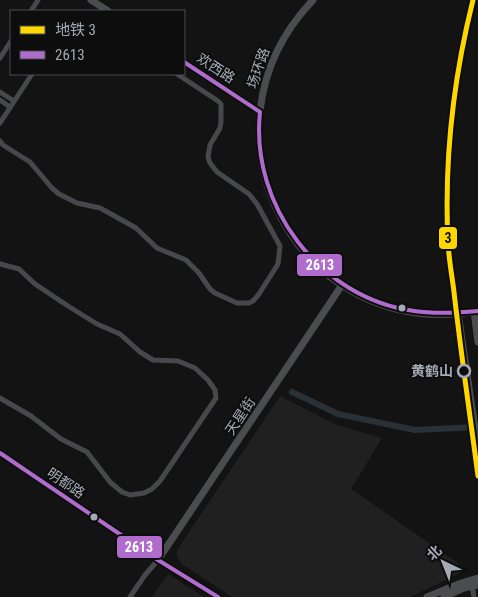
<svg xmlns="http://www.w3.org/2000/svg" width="478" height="597" viewBox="0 0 478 597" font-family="'Roboto Condensed','Noto Sans SC',sans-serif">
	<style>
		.built { fill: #202021 }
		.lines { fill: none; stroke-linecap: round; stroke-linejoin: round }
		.canal { stroke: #293036; stroke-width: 6 }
		.street { stroke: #47484b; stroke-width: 5 }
		.secondary { stroke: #4b4c4f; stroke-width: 7 }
		.bus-1-casing { stroke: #0d0d0e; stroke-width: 8 }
		.bus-1 { stroke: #b06ccc; stroke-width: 4 }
		.metro-1-casing { stroke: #0d0d0e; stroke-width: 9 }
		.metro-1 { stroke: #ffd700; stroke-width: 5 }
		.bus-dot { fill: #a4aab4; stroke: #0d0d0e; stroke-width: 2 }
		.stop-dot { fill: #0d0d0e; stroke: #a4aab4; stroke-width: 2.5 }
		.labels { text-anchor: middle; stroke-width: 4; stroke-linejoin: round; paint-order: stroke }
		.street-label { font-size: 14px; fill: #a4aab4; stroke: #0d0d0e }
		.stop-label { font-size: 14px; font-weight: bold; fill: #a4aab4; stroke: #0d0d0e; text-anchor: end }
		.line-badge { stroke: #0d0d0e; stroke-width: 2 }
		.badge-label { font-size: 14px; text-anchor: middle; font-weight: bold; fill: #fff }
		.pale-badge-label { font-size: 14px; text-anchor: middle; font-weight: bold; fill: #111 }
	</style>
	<rect width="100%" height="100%" fill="#131313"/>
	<path class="built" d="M280,396L337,425L382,438L351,489L458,563L460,573L410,597H232L182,564L177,557V552L181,544Z
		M168,574L204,597H152Z"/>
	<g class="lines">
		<path class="canal" d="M292,392L338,414L415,430L478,427"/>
		<path class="street" d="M31,11L38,0
			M0,58L11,41
			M0,92L14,101
			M0,100L10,107
			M0,123L32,74
			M0,141L3,145L30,162L52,188L59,194L77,203L100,208L111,214L136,228L157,248L186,260L199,273L210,289L215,293L237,303H249L253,301L259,294L278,264L280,246L257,204L249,194L217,172L210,163L208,157L210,145L220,128L221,122V104L218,101L177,74
			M0,264L19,269L35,284L68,306L97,324L120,334L140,352L153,360L178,361L195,368L208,380L215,390L216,398L160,481L152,489L144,493L130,495L122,492L110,482L87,452L61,439L31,416L0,398
			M472,586L474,597
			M130,597L145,575L158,560"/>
		<path class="secondary" d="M91,0L108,11
			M313,0C187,132 298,344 478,311
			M184,62L260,112
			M474,311L478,342
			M458,313L478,449
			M0,453L158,560L218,597
			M158,560L342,285
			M427,597L461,583L478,578
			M444,597L464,588L478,585"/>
		<g class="bus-1-casing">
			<path id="bus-1" d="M184,62L260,112
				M260,112C250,205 319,298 414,311C435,314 456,313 478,311
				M0,453L158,560L218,597"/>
		</g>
		<use href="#bus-1" class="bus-1"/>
		<g class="metro-1-casing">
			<path id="metro-1" d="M473,0C453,80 444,161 448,243C449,260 452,276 454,292C461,354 470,415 478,476"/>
		</g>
		<use href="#metro-1" class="metro-1"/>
	</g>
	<g class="bus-dot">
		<circle cx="402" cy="308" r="4.5"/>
		<circle cx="94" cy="517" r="4.5"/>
	</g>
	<circle class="stop-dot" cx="464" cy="371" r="6"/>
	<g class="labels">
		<g class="street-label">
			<text transform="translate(216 68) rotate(33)" y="5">欢西路</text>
			<text transform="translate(258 68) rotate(-71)" y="5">场环路</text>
			<text transform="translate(240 416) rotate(-56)" y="5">天星街</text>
			<text transform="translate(66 483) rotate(34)" y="5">明都路</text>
		</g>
		<g class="stop-label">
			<text x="453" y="376">黄鹤山</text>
		</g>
	</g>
	<g class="line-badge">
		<rect x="438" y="226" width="20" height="24" rx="5" fill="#ffd700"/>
		<rect x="296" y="253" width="47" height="24" rx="5" fill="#b06ccc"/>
		<rect x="116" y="535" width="47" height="24" rx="5" fill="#b06ccc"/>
	</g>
	<g class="badge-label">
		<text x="320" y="270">2613</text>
		<text x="139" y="552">2613</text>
	</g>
	<g class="pale-badge-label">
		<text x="448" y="243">3</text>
	</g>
	<rect x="10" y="10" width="175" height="65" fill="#0d0d0e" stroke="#494c50"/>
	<rect x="20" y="26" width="25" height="8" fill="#ffd700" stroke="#494c50"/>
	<text x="55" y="35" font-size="15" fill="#a4aab4">地铁 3</text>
	<rect x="20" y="51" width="25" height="8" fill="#b06ccc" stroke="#494c50"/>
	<text x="55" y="60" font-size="15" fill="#a4aab4">2613</text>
	<g transform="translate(443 562) rotate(317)" stroke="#0d0d0e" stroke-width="4" paint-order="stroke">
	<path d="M0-4L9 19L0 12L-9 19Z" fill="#a4aab4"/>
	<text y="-8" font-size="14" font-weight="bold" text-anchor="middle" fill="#a4aab4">北</text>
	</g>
</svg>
